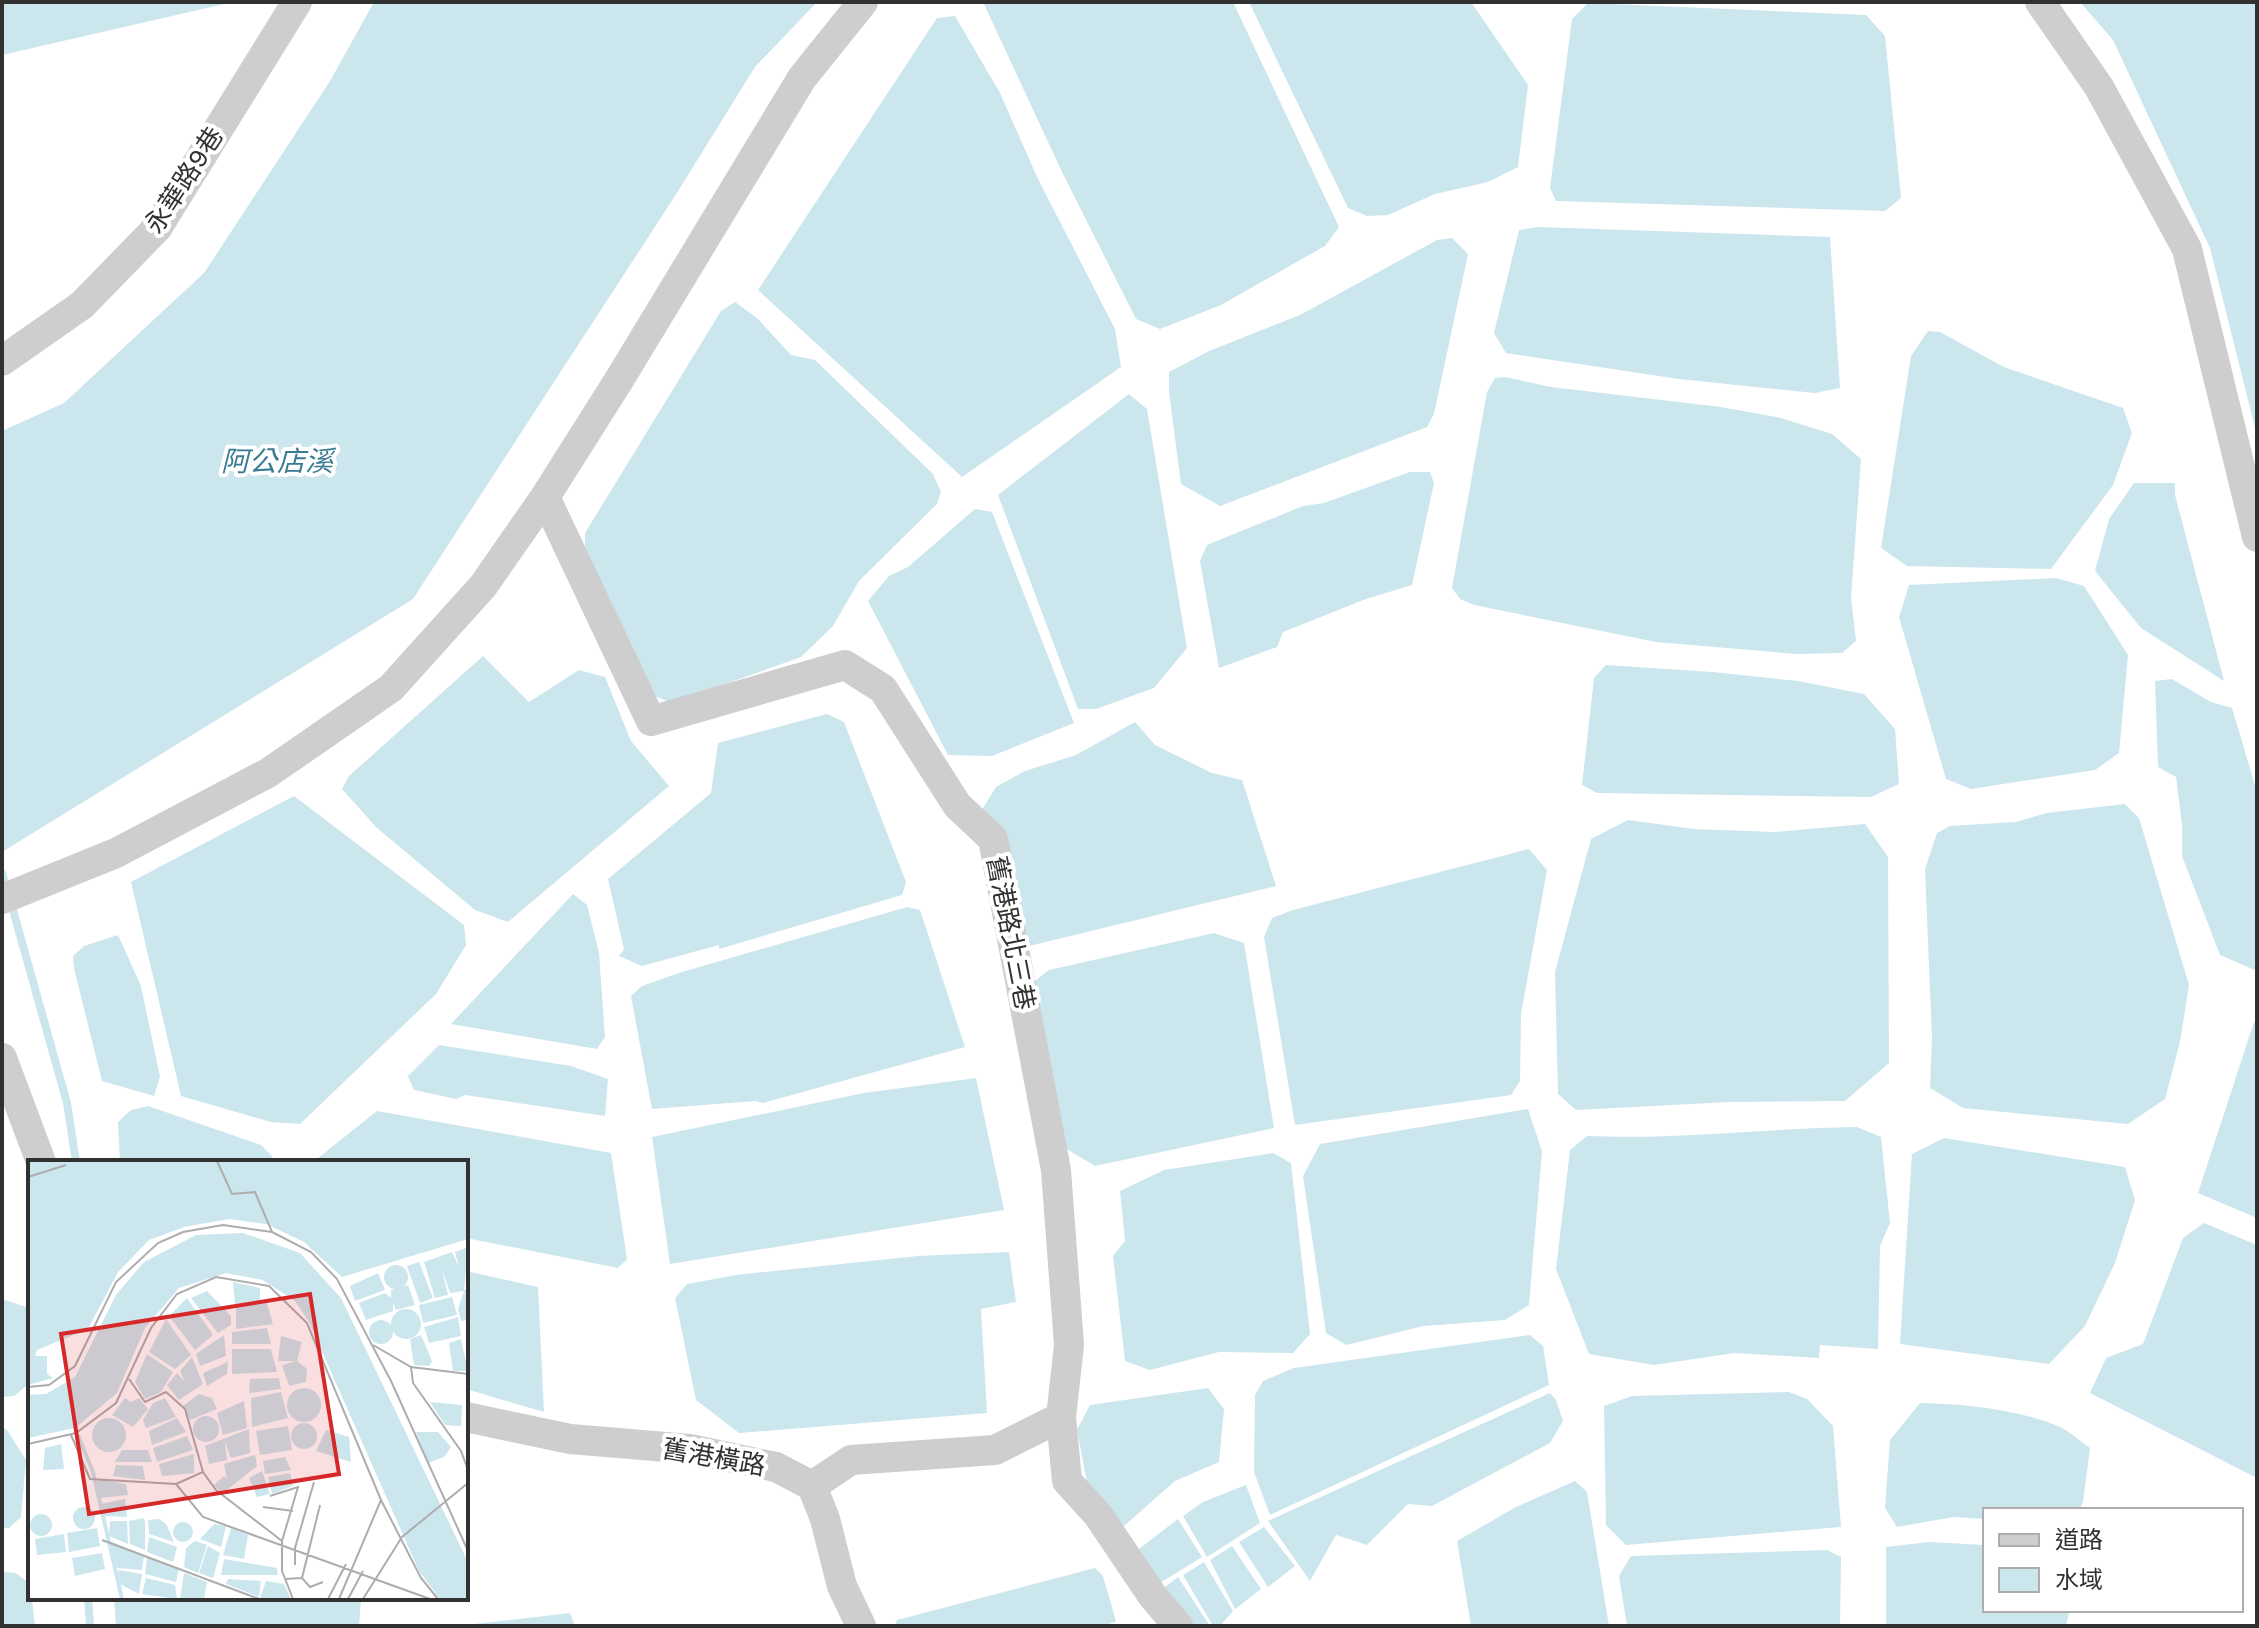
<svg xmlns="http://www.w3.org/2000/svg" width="2259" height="1628" viewBox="0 0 2259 1628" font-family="'Work Sans','Noto Sans TC',sans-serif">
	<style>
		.water { fill: #cce6ee }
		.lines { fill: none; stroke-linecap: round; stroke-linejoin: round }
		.stream { stroke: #cce6ee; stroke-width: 8 }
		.street { stroke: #cecece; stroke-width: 30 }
		.labels { text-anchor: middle; stroke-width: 8; stroke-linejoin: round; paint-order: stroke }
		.street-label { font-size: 26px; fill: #313131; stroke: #fff }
		.water-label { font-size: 28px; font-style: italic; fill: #397b91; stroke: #fff }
		.inset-river { fill: none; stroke: #cce6ee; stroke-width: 4 }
		.inset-road { fill: none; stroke: #adadad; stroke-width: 2 }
		.view { fill: #d62828; fill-opacity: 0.15; stroke: #d62828; stroke-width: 4 }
		.inset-edge { fill: none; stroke: #313131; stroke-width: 4 }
	</style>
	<rect width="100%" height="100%" fill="#fff"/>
	<path class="water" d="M2,2H233L2,55Z
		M374,2H817L755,67L675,196L413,599L2,852V431L64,403L204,273L330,81Z
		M983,2H1233L1339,227L1325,246L1221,305L1160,329L1136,319L1062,172Z
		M1249,2H1471L1528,85L1518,167L1488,182L1435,194L1388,215L1367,216L1348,208Z
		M2080,2H2257V436L2210,248L2113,40Z
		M1588,3L1866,15L1885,36L1901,198L1885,211L1556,201L1550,188L1572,19Z
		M955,16L1000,93L1037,177L1115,329L1121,367L962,477L758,290L937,18Z
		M1538,227L1830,237L1840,388L1815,393L1679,379L1506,353L1494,333L1519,230Z
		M1452,238L1468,254L1434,414L1427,427L1220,506L1181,484L1169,392V372L1209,351L1300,315L1437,240Z
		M735,302L757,318L791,355L815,360L933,474L941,492L937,504L859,581L833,626L801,657L672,703L652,695L585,557V533L721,311Z
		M1928,331L1940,332L2004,367L2123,408L2132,433L2113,485L2051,569L1907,566L1881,548L1911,356Z
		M1505,377L1551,387L1721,407L1781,418L1832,434L1861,459L1851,598L1856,641L1842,653L1797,654L1656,642L1474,605L1460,599L1452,588L1487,392L1495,378Z
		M1129,394L1147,409L1187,648L1154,688L1096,709H1078L998,495Z
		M1410,472H1430L1434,483L1412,585L1366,599L1283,632L1277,647L1219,668L1200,561L1207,545L1303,506L1324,503Z
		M2134,483H2175V495L2224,681L2141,628L2095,571L2109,519Z
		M975,509L992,512L1074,723L992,756L948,755L868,601L889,576L908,567Z
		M2056,578L2084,586L2128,655L2119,753L2095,770L1971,789L1946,779L1899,617L1909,585Z
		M483,656L529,702L579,670L605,677L631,741L669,786L508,922L475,910L376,827L342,789L349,776Z
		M1606,665L1712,672L1798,681L1864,694L1895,729L1899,784L1871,797L1597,793L1582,785L1594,678Z
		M2172,679L2211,702L2232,708L2257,792V971L2220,955L2182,856V824L2176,777L2158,767L2155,681Z
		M827,714L844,722L906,882L902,895L719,949V945L642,966L619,956L624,949L608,879L711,793L718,743Z
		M1135,722L1155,745L1212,773L1242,780L1276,886L1025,947L980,813L996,787L1025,771L1076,755Z
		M294,796L464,925L466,945L436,994L300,1124L271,1122L181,1096L131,882Z
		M2125,804L2139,818L2189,985L2180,1042L2165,1099L2128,1124L1963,1108L1930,1088L1932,1038L1925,869L1937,833L1950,826L2015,822L2047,813Z
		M1628,820L1694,829L1774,832L1865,824L1888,857L1889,1063L1845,1101L1729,1102L1576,1110L1558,1094L1555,972L1591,839Z
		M1529,849L1547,870L1521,1014L1520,1081L1511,1095L1295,1125L1264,937L1272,918L1293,910Z
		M573,894L587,905L599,953L605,1037L597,1049L451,1024Z
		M907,907L920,910L965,1047L763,1103L755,1101L652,1109L631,996L642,986L682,972Z
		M1214,933L1244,943L1274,1128L1095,1166L1060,1145L1031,984L1049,970Z
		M118,935L141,986L160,1077L154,1096L102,1081L74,968L73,956L84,946Z
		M2254,1022L2257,1023V1218L2198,1193Z
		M439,1045L571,1066L608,1079L605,1116L465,1095L456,1099L414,1090L408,1076Z
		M976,1078L1004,1210L670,1264L652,1137L864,1093Z
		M148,1106L261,1145L272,1156L274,1162H120L118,1122L131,1110Z
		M1528,1109L1542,1151L1529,1305L1505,1320L1424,1326L1346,1345L1326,1333L1303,1176L1320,1144Z
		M377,1111L611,1153L627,1259L618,1268L466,1238V1162H313Z
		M1857,1127L1881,1137L1890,1223L1880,1246L1878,1349L1820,1345L1819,1358L1734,1353L1654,1365L1589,1354L1556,1269L1570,1150L1587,1136C1677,1140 1767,1128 1857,1127Z
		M1944,1138L2125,1167L2135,1200L2115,1263L2085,1326L2049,1364L1900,1344L1912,1154Z
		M1273,1153L1291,1163L1310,1334L1293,1353L1219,1352L1150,1370L1125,1361L1113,1256L1125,1241L1120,1191L1164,1170Z
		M2204,1223L2257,1245V1478L2090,1393L2106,1358L2143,1344L2183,1238Z
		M1009,1252L1016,1302L981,1309L987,1413L739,1433L696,1400L675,1298L687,1284L736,1275L918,1256Z
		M466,1271L538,1287L544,1412L466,1389Z
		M2,1299L26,1307L30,1315V1383L14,1396L2,1397Z
		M1530,1335L1543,1346L1549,1385L1270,1515L1254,1472L1255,1395L1263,1381L1294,1368Z
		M1208,1388L1224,1409L1219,1462L1175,1481L1124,1526L1090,1498L1077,1430L1090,1405Z
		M1789,1392L1807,1399L1833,1426L1841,1527L1626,1545L1606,1525L1604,1406L1632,1396Z
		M1550,1393L1556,1400L1563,1421L1550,1443L1432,1506L1408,1504L1367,1545L1336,1535L1310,1581L1268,1521Z
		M1920,1403C1966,1404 2015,1409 2058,1426C2069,1431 2080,1441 2090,1448L2083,1502L2079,1510H1985V1519L1954,1517L1897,1527L1885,1508L1890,1440Z
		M2,1427L7,1430L26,1460L21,1517L9,1528H2Z
		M1575,1481L1587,1492L1609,1626H1471L1457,1541L1516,1507Z
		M1246,1485L1260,1523L1207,1557L1183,1516L1203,1502Z
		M1178,1519L1202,1557L1160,1583L1139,1549Z
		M1264,1527L1295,1566L1268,1587L1239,1542Z
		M1929,1542L1985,1545V1610H2070L2066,1626H1886V1547Z
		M1232,1546L1261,1589L1235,1609L1210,1560Z
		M1827,1550L1841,1557L1840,1626H1627L1619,1576L1631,1556Z
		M1204,1562L1233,1611L1220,1626H1213L1183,1575Z
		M1095,1568L1103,1576L1116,1621L1105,1626H895L897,1620Z
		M2,1572L16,1573L30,1584L35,1626H2Z
		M1178,1577L1210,1626H1183L1157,1593Z
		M114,1598H361L359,1626H116Z
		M570,1613L575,1626H457Z"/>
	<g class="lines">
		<path class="stream" d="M2,873L7,890
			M11,903L67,1103L76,1162
			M88,1598L90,1626"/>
		<path class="street" d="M2040,2L2099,87L2187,249L2257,537
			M2,361L82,305L157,228L297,2
			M545,497L651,721L845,665L883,689L957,805L993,839L1056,1170L1069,1345L1061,1417L995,1450L851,1460L812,1486
			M2,899L116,853L268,773L391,688L483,586L545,497L619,380L802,78L863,2
			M2,1058L41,1162
			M466,1417L570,1439L690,1449L776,1467L812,1486L825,1519L842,1586L861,1626
			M1061,1417L1067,1481L1098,1515L1152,1595L1178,1626"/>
	</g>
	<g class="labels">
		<g class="street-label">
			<text transform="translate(184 180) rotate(-57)" y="9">永華路9巷</text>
			<text transform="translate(1011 933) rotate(79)" y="9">舊港路北三巷</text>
			<text transform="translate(714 1457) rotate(10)" y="9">舊港橫路</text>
		</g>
		<g class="water-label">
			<text x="277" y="471">阿公店溪</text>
		</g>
	</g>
	<g transform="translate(28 1160)">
		<rect width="440" height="440" fill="#fff"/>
		<path d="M0,1H440V79L314,117L276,82L238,64L201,59L156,67L121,80L90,112L60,169L9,190L7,196H19V214L25,218L0,225ZM215,73L272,93L313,138L440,402V439H412L391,411L281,162L267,141L235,120L198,113L151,128L117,168L89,233L47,268L0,278V235L18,234L47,217L88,135L116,102L168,75ZM440,87L436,130L440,129V160L433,161L430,149L436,131L422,133L414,109L420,135L407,138L396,102L424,92L431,107L427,92ZM391,102L405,138L392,143L379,106ZM356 117a12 12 0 1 1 24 0a12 12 0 1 1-24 0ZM350,113L357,130L327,141L322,126ZM205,122L232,128V141L207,144ZM380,125L387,145L368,150L365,143V151L338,160L331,143L357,133L363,138V130ZM179,131L203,156V165L190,173L163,138ZM424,137L429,155L395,163L391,145ZM159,138L185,175L167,190L141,156ZM239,143L245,164L208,169V146ZM363 164a15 15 0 1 1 30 0a15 15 0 1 1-30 0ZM430,157L433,176L401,183L396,167ZM138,159L163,195L147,209L121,192ZM341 172a12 12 0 1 1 24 0a12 12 0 1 1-24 0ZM239,168L243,184H204V172ZM196,175L198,196L172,206L168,194ZM393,175L404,201L401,206L386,205L382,179ZM253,176L274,182L269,201L279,209L278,222L261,226L254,205L268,201H250ZM433,179L440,211H425L421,183ZM204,189H243L249,212L204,214ZM119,194L145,212L133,232L117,239L107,222ZM164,197L175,224L151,240L139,225L149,213L157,222L152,211ZM200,202L199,214L179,226L175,213ZM251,218L253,229L221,233L222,219ZM259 245a17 17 0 1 1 34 0a17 17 0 1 1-34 0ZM253,232L260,258L224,267L223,238ZM171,234L184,238L189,249L162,260L155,246ZM97,238L103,242L111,238L120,249L105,267L84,255ZM137,238L148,257L118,268L115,260L125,243ZM216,241L219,268L195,275L189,253ZM402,242L434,245L433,266L417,265ZM165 269a13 13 0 1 1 26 0a13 13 0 1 1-26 0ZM149,258L158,272L124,285L121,271ZM64 275a17 17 0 1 1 34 0a17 17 0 1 1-34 0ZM263 276a13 13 0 1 1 26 0a13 13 0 1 1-26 0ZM260,266L264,290L232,295L228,271ZM221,269L222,293L203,298L197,282L199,300L181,304L177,286ZM298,270L321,277L323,302L288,291ZM388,272H410L423,287L416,297L400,303ZM159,276L165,290L129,302L125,288ZM33,284L36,309L15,310L17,288ZM94,290H120L124,302H87ZM166,294V313L134,316L131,304ZM227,295L229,306L194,334L186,325L196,316L199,319L196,304ZM257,297L263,310L237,314L235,301ZM88,305L115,306L117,320L85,316ZM234,311L242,334L229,337L221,318ZM262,313L265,326L244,334L240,317ZM75,320L98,324L100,335L71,338L68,321ZM97,339L99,357L75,356L72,344ZM45 358a11 11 0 1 1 22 0a11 11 0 1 1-22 0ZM2 365a11 11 0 1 1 22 0a11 11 0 1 1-22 0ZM115,358L117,361V390L102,384L101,361ZM131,359L138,364L146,382L121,374L120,360ZM82,361H99L100,384L81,376ZM145 372a10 10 0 1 1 20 0a10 10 0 1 1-20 0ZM186,364L198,366L193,387L172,379ZM69,368L72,386L41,392L39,373ZM203,368L220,375L216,399L195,395ZM36,374L38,392L9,395L7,379ZM121,377L149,387L145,402L119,392ZM82,381L116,395L114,410L89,408ZM167,381L179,385L170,413L156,407L158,388ZM180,386L192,393L185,418L171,413ZM74,393L77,409L47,416L44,398ZM119,396L151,408L148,422L117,414ZM196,399L249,408L250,415H193ZM90,410L114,414L111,434L92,424ZM156,413L179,422L176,439H152ZM118,418L147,425L149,439L114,434ZM200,419L233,421L231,437L198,424ZM238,421L256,424L263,439L232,438Z" fill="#cce6ee"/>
		<path class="inset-river" d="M50,275L65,312L94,439"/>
		<path class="inset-road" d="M189,1L204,34L227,32L244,72L283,92L309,119L363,221L440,391M0,17L38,5M345,185L383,207L440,214M383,207L385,223L433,291L440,310M101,219L117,242L138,232L157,249L175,312L148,324M0,227L21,225L47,206L88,122L130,83L155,72L195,65L244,72M43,275L62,319L148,324L175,357L402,439M0,284L48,273L88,243L123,168L149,134L188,117L241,126L279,163L353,340L393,418L410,439M175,312L188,330L254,381V411L265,439M242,336L270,327L254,381M235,347L265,351M74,380L231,439M267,405V388L286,322M274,418L292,345M257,419L274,418L282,427L295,422M300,439L318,404M311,439L353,340M320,439L335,411M335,439L374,377L440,323"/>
		<path class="view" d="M282,134L311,314L61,354L33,174Z"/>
		<rect width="440" height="440" class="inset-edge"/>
	</g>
	<rect width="2259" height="1628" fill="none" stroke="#313131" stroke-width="8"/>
	<rect x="1983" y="1508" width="260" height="104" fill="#ffffff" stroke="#adadad" stroke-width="2"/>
	<rect x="1999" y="1534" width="40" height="12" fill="#cecece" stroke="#adadad" stroke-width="2"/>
	<text x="2055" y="1548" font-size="24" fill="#313131">道路</text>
	<rect x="1999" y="1568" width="40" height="24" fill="#cce6ee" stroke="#adadad" stroke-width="2"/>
	<text x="2055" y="1588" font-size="24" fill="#313131">水域</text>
</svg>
